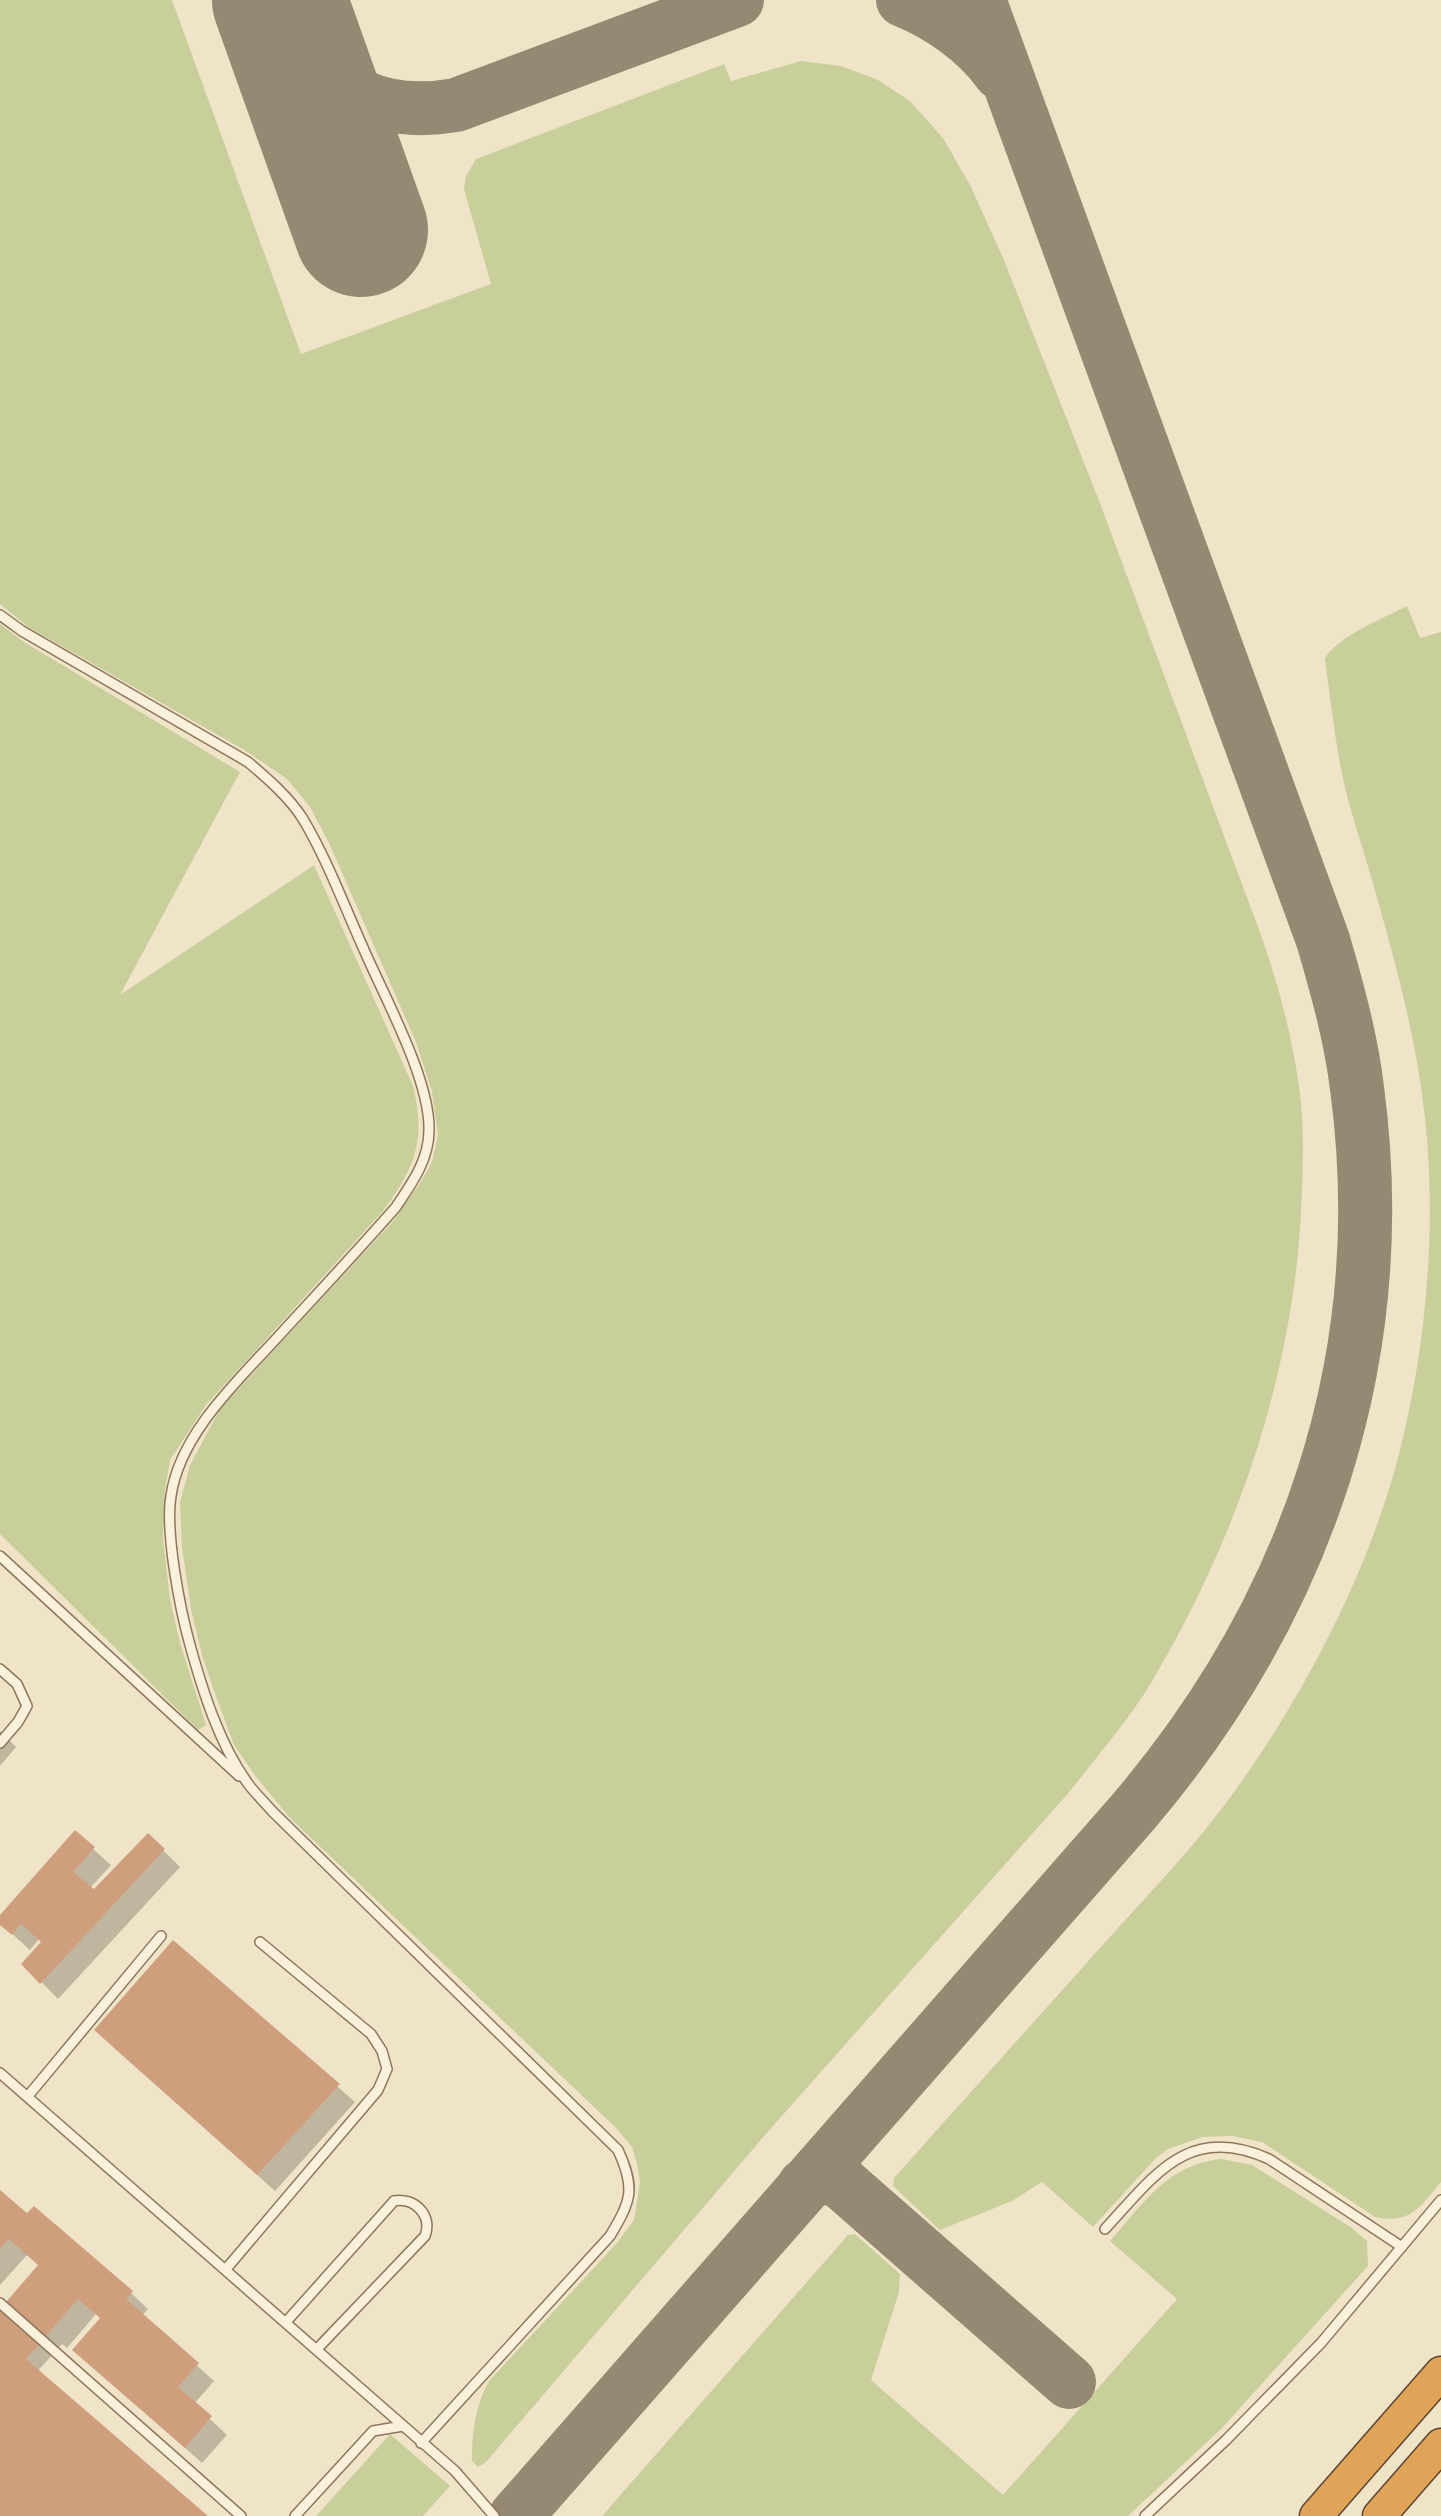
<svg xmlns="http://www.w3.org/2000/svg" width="1441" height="2516" viewBox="0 0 1441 2516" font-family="Spectral,serif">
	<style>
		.green { fill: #c9cf9b }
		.shadow { fill: #0003 }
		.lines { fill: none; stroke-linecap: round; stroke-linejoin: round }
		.taxiway { stroke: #968974; stroke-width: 54 }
		.runway { stroke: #968974; stroke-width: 134 }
		.building { fill: #cf9f7d }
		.service-casing { stroke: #8d765c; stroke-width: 12 }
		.motorway-casing { stroke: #5b4430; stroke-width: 35 }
		.service { stroke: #faf1dc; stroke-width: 9 }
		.motorway { stroke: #e0a458; stroke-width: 32 }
	</style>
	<rect width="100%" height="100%" fill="#f0e4c8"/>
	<path class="green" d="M0,0H172L301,354L491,284L464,189L466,176L476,159L724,64L731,81L801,61L841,66L878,80L910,101L943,138L971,187L1004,260L1098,498L1258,927C1277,979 1291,1031 1299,1086C1305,1128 1303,1171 1301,1213C1292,1379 1236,1540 1151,1683C1128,1721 1098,1755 1071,1790L765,2135L486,2462L478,2467L472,2461C472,2431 475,2407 489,2381L617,2243L634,2220L640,2182L637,2164L632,2147L615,2127L290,1818L256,1777L234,1745L214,1691L202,1655L191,1609L182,1547L180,1502L190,1465L220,1409L395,1219L422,1180L432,1162L438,1135L432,1092L416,1042L329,843L310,807L287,779L246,751L28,627L0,604Z
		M1407,606L1420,638L1441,632V2182C1421,2206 1410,2225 1375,2217L1262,2142L1232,2136L1203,2137L1168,2149L1156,2158L1093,2227L1042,2182L1012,2201L940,2230L893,2186L894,2178C962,2102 1031,2025 1099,1949C1141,1902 1185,1857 1223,1807C1298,1707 1366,1579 1398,1458C1426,1350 1437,1229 1425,1118C1416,1035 1394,957 1371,877C1361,841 1348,806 1341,769C1334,733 1330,696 1325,659C1334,638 1386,617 1407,606Z
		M0,624L24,642L240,772L120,995L314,865L413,1086C426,1139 416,1167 383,1211L206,1405L170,1460L165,1490L163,1539L170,1599L180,1643L206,1725L198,1730L0,1534Z
		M1222,2159L1252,2165L1352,2228L1367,2241L1368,2266L1222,2428L1128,2516H602L848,2235L855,2234L900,2274L899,2292L871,2380L1003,2495L1177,2299L1110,2241C1144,2203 1167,2164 1222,2159Z
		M390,2434L450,2486L423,2516H316Z"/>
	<path class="shadow" d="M0,1731L16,1747L0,1766Z
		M75,1833L111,1865L90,1888L94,1892L148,1835L180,1867L58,1999L24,1964L43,1942L39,1939L30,1950L0,1923V1918Z
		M174,1943L355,2102L275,2191L113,2047Z
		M0,2192L27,2216L131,2293L148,2309L142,2316L214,2381L194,2404L227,2435L202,2463L74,2350L102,2319L96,2314L67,2348L62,2344L37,2372L205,2516H0V2312L40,2266L27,2255L0,2285Z"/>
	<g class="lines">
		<path class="taxiway" d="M903,0C940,15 976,40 1000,73
			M289,27C329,92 380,118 456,105L737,0
			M804,2186C817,2176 829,2176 843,2184L1069,2382
			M516,2516L1134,1811C1308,1606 1393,1357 1357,1088C1351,1038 1337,988 1323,940L979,0"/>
		<path class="runway" d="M279,0L361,230"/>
	</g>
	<path class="building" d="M75,1830L95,1847L73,1872L94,1889L148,1833L165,1849L40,1984L21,1964L41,1942L21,1924L12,1935L0,1925V1915Z
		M173,1940L340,2084L257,2175L94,2030Z
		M0,2190L27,2213L34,2206L133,2291L126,2299L199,2363L178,2387L212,2416L185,2448L72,2350L100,2318L78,2299L26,2359L208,2516H0V2309L38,2265L9,2239L0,2249Z"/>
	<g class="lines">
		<g class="service-casing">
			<path id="service" d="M0,615L22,631L248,762C268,779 289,797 303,819C328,861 345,908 365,952C386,1000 430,1080 429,1130C429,1160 412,1183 396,1207C360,1248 323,1288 286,1328C244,1375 180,1431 171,1496C165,1532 180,1609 190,1645C203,1692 220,1746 249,1785C256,1794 265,1803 273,1812L618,2150C636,2189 631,2201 610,2236L421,2443
				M0,1556L239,1776
				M0,1669L17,1684L27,1706L18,1722L0,1743
				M0,2073L455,2471L494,2516
				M28,2096L161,1936
				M1105,2229C1155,2175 1188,2123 1269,2159L1402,2247
				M226,2269L378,2090L387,2069L382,2051L371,2034L260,1942
				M0,2303L241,2516
				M286,2322L394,2201C414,2197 433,2215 425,2236L317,2349
				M295,2516L373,2431L403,2426
				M1145,2516L1226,2440L1321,2343L1441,2200"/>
		</g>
		<g class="motorway-casing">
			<path id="motorway" d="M1316,2516L1441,2373
				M1379,2516L1441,2445"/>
		</g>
		<use href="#service" class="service"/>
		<use href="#motorway" class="motorway"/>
	</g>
</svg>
